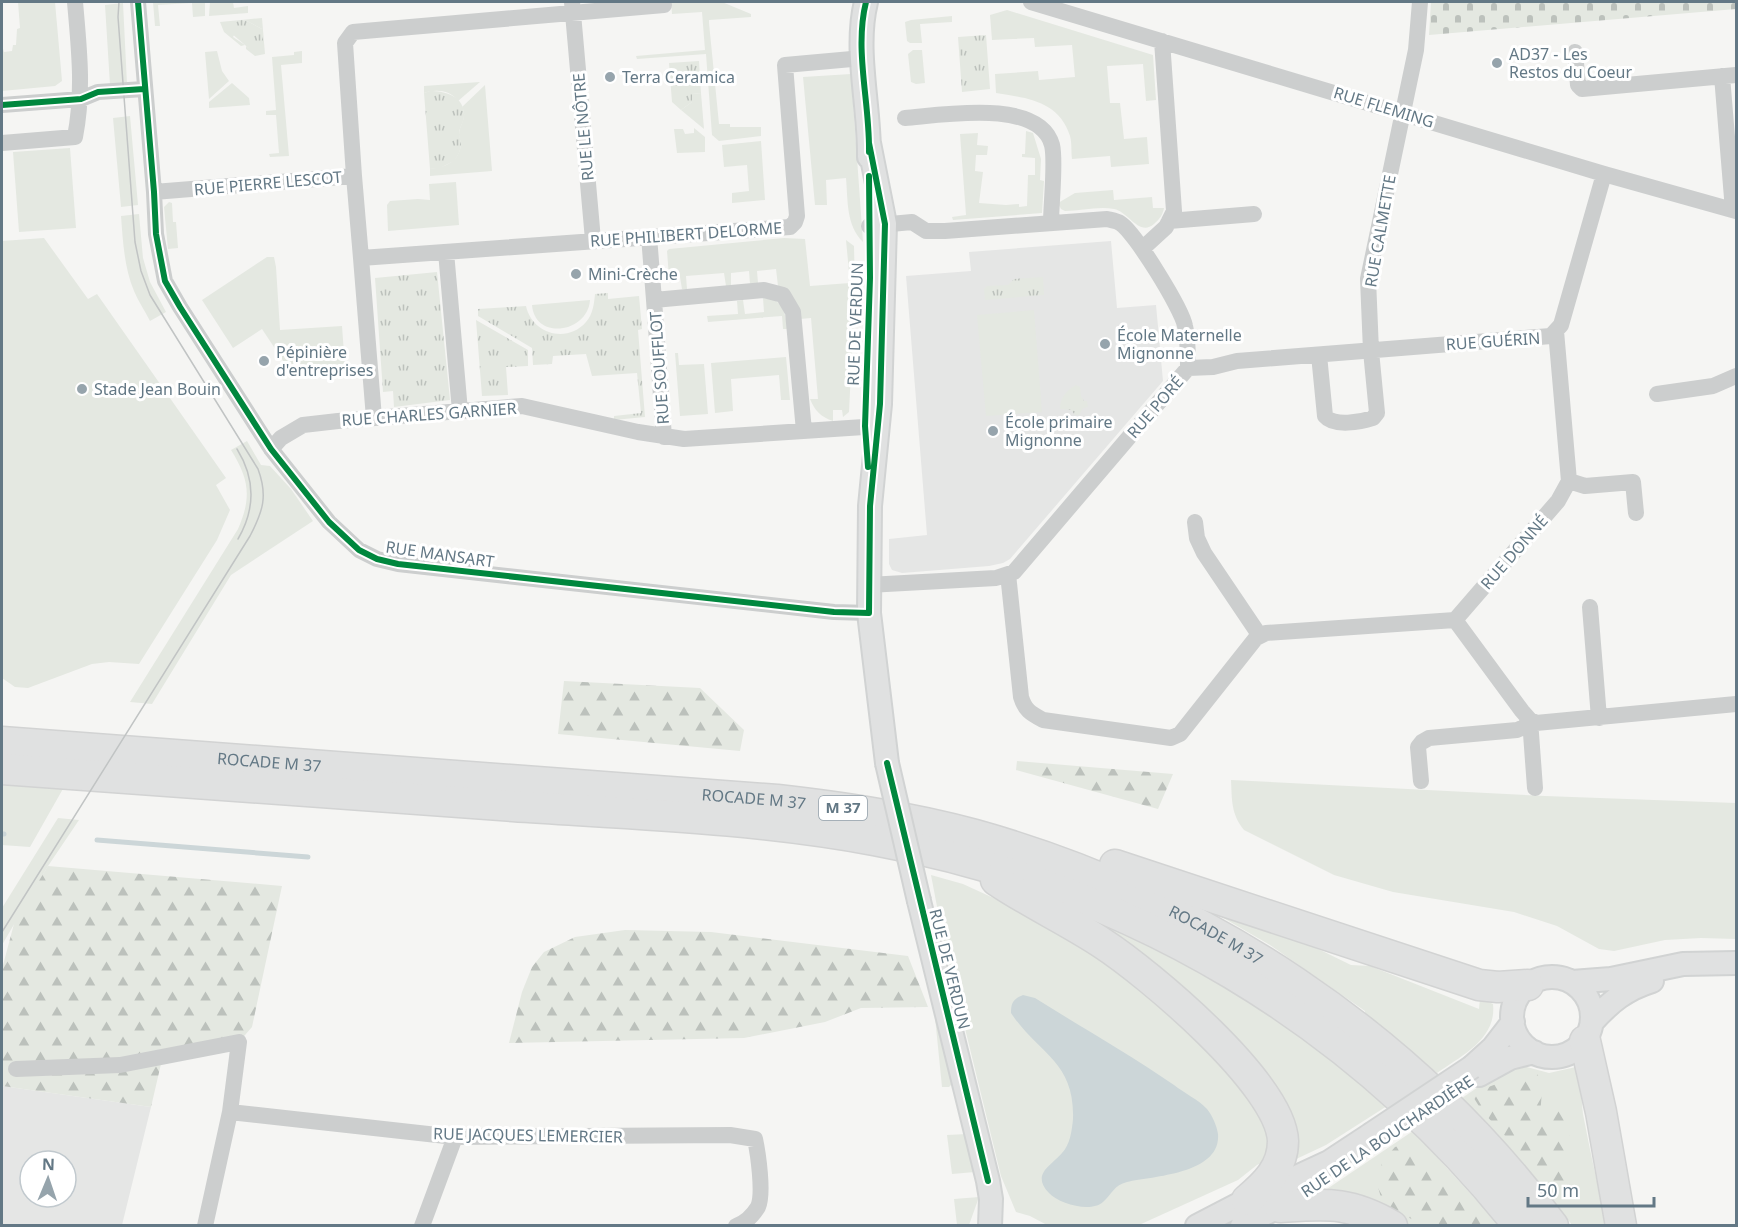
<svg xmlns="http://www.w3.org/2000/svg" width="1738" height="1227" viewBox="0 0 1738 1227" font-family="'Noto Sans',sans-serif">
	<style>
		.built { fill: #e5e6e5; fill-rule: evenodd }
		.green { fill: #e4e8e1 }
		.forest { fill: url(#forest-firs) }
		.cemetery { fill: url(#cemetery-stones) }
		.park { fill: url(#park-tufts) }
		.water { fill: #ccd6d8 }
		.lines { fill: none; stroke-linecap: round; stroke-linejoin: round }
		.stream { stroke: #ccd6d8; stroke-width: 5 }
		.secondary-casing { stroke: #d1d3d3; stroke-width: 26 }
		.highway-casing { stroke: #d2d3d3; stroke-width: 33 }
		.street { stroke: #cccece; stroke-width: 16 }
		.secondary { stroke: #e0e1e1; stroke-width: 22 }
		.highway { stroke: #e0e1e1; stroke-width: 30 }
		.tram { stroke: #c1c4c4; stroke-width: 1.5 }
		.secondary-bridge-casing { stroke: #d1d3d3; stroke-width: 26; stroke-linecap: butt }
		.secondary-bridge { stroke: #e0e1e1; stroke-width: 22 }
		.cycleway-casing { stroke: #fff; stroke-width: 10 }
		.cycleway { stroke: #00873e; stroke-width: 6 }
		.poi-dot { fill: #96a4ac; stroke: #fff; stroke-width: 2 }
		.labels { text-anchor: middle; stroke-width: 6; stroke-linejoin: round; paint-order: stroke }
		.shield { fill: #fff; stroke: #92a0aa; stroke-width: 1.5 }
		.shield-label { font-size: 15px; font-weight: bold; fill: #637885 }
		.poi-label { font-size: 16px; fill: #637885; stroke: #fff; text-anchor: start }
		.street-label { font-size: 16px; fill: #637885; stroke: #fff }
	</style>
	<defs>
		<pattern id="forest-firs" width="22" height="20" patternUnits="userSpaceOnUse" patternTransform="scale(1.5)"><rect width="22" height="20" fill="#e4e8e1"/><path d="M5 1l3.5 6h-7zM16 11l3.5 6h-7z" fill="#bcc1bc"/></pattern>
		<pattern id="cemetery-stones" width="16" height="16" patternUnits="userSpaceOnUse" patternTransform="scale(1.5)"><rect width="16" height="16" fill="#e4e8e1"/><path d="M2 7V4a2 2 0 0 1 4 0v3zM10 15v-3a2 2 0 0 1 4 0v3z" fill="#bcc1bc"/></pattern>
		<pattern id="park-tufts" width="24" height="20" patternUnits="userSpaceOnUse" patternTransform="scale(1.5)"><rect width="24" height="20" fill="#e4e8e1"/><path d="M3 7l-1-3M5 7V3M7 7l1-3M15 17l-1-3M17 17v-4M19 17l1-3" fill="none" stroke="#bcc1bc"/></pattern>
	</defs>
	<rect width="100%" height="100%" fill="#f5f5f3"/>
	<path class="built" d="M1111,241L1117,308L1156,305L1163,381L1010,559L1003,563L989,566L902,573L892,570L889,564V539L927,535L906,276L971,271L969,252Z
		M2,1086L151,1107L122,1225L2,1226ZM30,1161H66V1197H30Z"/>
	<path class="green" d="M18,2H55L62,81L55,86L2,91V45L4,52L12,51L13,45H16L17,29L20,28Z
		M153,2H205V16L193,17L192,3L158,5L160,26H155Z
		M210,2H233L234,8L248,6V13L209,16Z
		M671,2H722L751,14V17L709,20V23L719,124H730V127H761V136L719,141L712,135L706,54L637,59L636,56L705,50L702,12L672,14Z
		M123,3L127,84L110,85L105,5Z
		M1007,10L1153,55L1156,100L1146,101L1143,64L1107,66L1110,103H1120L1124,139L1147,137L1149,164L1111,167L1110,156L1072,159C1071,152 1072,143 1070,136C1059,101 1027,98 996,93L995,74L1038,71L1039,80L1075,77L1072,45L1035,47L1034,38L992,40L990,15Z
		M952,16V22L920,24L922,43H910L907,41L905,22L911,20Z
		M262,18L265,54L255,56L246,49V46L249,48L262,29L249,22L242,20L233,37L245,45L241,46L224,32L220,22Z
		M913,50H922L925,83L916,84L911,82L908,54Z
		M217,51L222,71L229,81L209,99L205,52Z
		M302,51V63L281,65L289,156L270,157L269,154L279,153L276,115H266V111L276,110L272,57L294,55V52Z
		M851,74L863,242C846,225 848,201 846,178L826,180L827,205H815L803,77Z
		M480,82L458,101C450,90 436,89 424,93V86Z
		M232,83L249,98L250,105L209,108V102Z
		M485,85L492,171L430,176V169C446,167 459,162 461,144C461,141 459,138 459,135C459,124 468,118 462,107Z
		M701,93L704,129L681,110L692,102L691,94Z
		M130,116L138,205L121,207L113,118Z
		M694,128L705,137V152L677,153L674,129H683L685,134L694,133Z
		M1026,131L1033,133L1041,159L1040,180L1044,181L1042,213L953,220L952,217L966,215L960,134L978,133L977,145L988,146L987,155H976L975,171L983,172L979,203L1006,205L1019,204V207L1027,206L1028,175H1035V158L1022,157V154H1025Z
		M761,141L765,200L732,203V193L749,191L747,165L724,167L722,145Z
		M70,148L76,228L19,232L13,152Z
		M456,182L459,225L388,231L387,205L390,201L418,199L430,200L429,184Z
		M1113,190L1114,200L1152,197L1153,208H1164C1163,214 1160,219 1154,224C1139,237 1129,212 1114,209C1098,206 1081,211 1065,211L1061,209L1058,203L1075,193Z
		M169,202L172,203L173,222H176L178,248L168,249L164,207Z
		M139,214L143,258L150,282L166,312L150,321C145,311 138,301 134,291C124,267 123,241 121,216Z
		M44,238L88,299L97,294L226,478L216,485L230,510L217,540L139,664L109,662L92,664L28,688L15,687L2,678V241Z
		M784,238L805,239L810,286L850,283L846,240L854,246L855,290L849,412L843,417L842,410H833V421C821,417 815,411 810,399H818L811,318L800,319L778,286L776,269L757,271L758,283L750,284L749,271L731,273V286H726L724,273L686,276L687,289H682L680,277H669L667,251L669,249Z
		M267,257H274L276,267L280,330L342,326L345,367L299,370V376L294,377L262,329L233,348L202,300Z
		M763,298C783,298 785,312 788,329H783L782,316L708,322L707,316L738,314L737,301L743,300L745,314L764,312Z
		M590,300C588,333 535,341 532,305Z
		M1034,310L1042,412L986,416L977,315Z
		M675,353H678L679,365L704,364L708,414L680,416Z
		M786,357L790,400H781L779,375L731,379L733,411L715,413L711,363Z
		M247,441L261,465L270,466L291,489L313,521L231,575L152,704L130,702L238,529C252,497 249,479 231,450Z
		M1231,780L1545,796L1736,803V939L1701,938L1665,940L1614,951L1599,949L1557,926L1514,912L1393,892L1334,875L1244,830C1231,814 1232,800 1231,780Z
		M2,783L64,787L30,847L2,845Z
		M58,818L79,820L48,866L2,945V908Z
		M931,875L963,884L1024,912L1102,955L1213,1050L1266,1116L1270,1137L1268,1160L1257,1165L1238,1180L1139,1225H1047L1030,1216L1016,1212L1001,1176L943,938Z
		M1208,909L1312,946L1351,965L1370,966L1479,1009L1480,998L1493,1004C1497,1039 1461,1056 1437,1073L1365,1013V1011L1270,945Z
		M1082,913C1143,942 1204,971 1260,1008C1305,1037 1346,1072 1387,1106L1326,1145L1292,1161L1288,1134Z
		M935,1017L953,1083L949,1087H942Z
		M1519,1065L1549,1073L1576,1067C1582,1082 1581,1098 1583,1114C1590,1151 1598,1188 1607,1225H1572C1539,1180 1501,1139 1462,1098L1506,1068Z
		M1413,1131L1491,1216L1498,1225H1409L1396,1218L1324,1191Z
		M967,1134L975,1172L952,1174L947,1135Z
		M979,1197L969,1225H957L954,1199Z"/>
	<path class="forest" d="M564,681L700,688L744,730L740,751L558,734Z
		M1017,761L1173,774L1158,809L1016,770Z
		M48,866L282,886L252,1027L239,1042L161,1064L151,1107L2,1086V969L15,920Z
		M625,930L711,932L908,956L928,1007L861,1008L825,1022L744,1038L509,1043L522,992L532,967L544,952L575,937Z
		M1527,1073L1537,1074C1546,1087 1539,1103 1541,1117L1548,1116L1561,1103L1569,1105V1129L1573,1156L1568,1164L1564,1182L1555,1186L1545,1179L1482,1111L1472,1095C1487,1085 1510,1081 1527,1073Z
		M1412,1141L1486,1225H1424L1395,1211L1382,1201L1378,1187L1382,1162L1395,1147Z"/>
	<path class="cemetery" d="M1431,2H1736V9L1429,35Z"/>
	<path class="park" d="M242,20L249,22L262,29L263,40L261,49L252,51L231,33L234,23Z
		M986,35L990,89L962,92L958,37Z
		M699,61L701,93L692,94V102L681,110L672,102L669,63Z
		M430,91C445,91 465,96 464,116C464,122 459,128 459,134C459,137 461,140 461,143C461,150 458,156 454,161L440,168L430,169L424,93Z
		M437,272L450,400L394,407L393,391L383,392L375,278Z
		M1043,277L1044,295L985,300L984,289L987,286L1008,285L1014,279Z
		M608,293V299L639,296L642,329L638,330L645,417L614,420V416L641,413L637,373L592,376L586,354L553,356L552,364L533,365L532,348L478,316V309L526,306C532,334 567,344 586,322C593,314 594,304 595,294Z
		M476,320L528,350V366L506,367L508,395L482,396Z
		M1076,385L1080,387L1081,396L1084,401H1087L1088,407L1083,408L1079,415H1075L1071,410L1060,409C1060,397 1067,390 1076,385Z"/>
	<path class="water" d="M1023,995L1035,998C1081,1027 1129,1054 1174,1085C1184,1093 1199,1100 1207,1109C1212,1115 1217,1126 1218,1134C1221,1174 1154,1176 1127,1182C1114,1185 1112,1194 1103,1202C1091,1213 1059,1204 1049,1193C1031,1174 1051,1166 1062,1153C1070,1145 1072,1130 1073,1119C1075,1061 1038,1054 1011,1013C1011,1003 1013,999 1023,995Z"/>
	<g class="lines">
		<path class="stream" d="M2,834H4
			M97,840L308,857"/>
		<g class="secondary-casing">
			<path id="secondary" d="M866,2C854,50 870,107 869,157
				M869,143L885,224L880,404L870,506L869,613L887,763
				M919,901L988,1181L991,1199L990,1226
				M1512 1017a40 40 0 1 1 80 0a40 40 0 1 1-80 0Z
				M1572,982L1611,979L1683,964L1736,963
				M1592,1022C1610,1002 1626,989 1652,981
				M1472,1067L1493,1048L1513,1022
				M1479,1075L1510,1058L1534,1052
				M1197,1226L1247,1200L1329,1162L1370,1135
				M1242,1226L1292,1199"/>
		</g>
		<g class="highway-casing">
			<g id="highway">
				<path id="s1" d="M2,742L777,800C844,808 910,817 975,835C1204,899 1410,1035 1553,1226"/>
				<path d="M2,769C172,781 342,793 513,806C633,814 756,818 874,840C1132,887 1356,1021 1519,1226"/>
				<path d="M1115,865L1479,985L1498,987L1528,985"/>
				<path d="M996,880C1030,903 1067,920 1102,943C1148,973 1281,1084 1283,1141C1283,1168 1266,1184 1247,1200"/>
				<path d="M1585,1041L1601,1112L1621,1226"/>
				<path d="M1280,1207C1327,1204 1349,1201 1392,1226"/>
			</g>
		</g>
		<path class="street" d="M138,2L154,192L156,234L165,281L180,307L271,449L329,522L359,550L377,559L398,564L834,612L869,613
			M572,2L593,240
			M1031,2L1604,174L1736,211
			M1575,52L1578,85L1582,89L1736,75
			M1722,76L1733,210
			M2,105L81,99L98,92L144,89
			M905,118C942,115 1039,98 1052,145C1056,161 1051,204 1051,223
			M2,143L75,137C84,91 79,48 75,2
			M354,176L361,258
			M154,192L354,176L345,43L353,32L664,5
			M1169,221L1254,214
			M649,236L654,300L764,290L783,295L793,312L804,431
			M1142,249L1166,227L1174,211L1162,41
			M446,252L460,411
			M654,300L664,437
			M1319,355L1325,416C1334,427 1361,422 1373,418L1377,413L1371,351L1368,279L1416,50L1420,2
			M1188,368L1213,367L1237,361L1551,336L1561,325L1604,174
			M1657,394L1713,386L1736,376
			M374,418L361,258L790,227L795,222L797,216L785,65L863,58
			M271,449L281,438L303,425L338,421L522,406L638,432L684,439L879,426
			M1569,481L1585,486L1633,482L1636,513
			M1195,522L1197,538L1204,553L1260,636
			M1008,574L1021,697C1025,710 1030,713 1043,720L1171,738L1180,734L1256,638L1266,633L1455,620L1522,711L1530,720L1536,723L1736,704
			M868,585L996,578L1014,572L1188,368C1188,354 1188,339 1185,326C1182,309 1134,231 1120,223C1117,221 1111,220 1107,219L945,231H926L912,222L869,226
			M1590,607L1599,718
			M1455,620L1558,501L1569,481L1556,331
			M1530,720L1535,788
			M1421,781L1418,747L1422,742L1429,738L1517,730L1524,727L1530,720
			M16,1069L120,1065L239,1042L230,1112L205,1226
			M230,1112L455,1137L730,1135L755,1139C758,1153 764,1194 758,1207C753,1215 745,1223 736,1226
			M422,1226L455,1137"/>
		<use href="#secondary" class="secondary"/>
		<use href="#highway" class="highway"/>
		<path class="tram" d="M237,449C255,478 256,508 238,539
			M2,932L250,536C263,511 268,496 258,469L150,295L141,271L135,242L118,17L119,2"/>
		<g class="secondary-bridge-casing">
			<path id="secondary-bridge" d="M887,763L919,901
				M1370,1135L1472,1067"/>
		</g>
		<use href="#secondary-bridge" class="secondary-bridge"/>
		<g class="cycleway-casing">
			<path id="cycleway" d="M138,2L154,192L156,234L165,281L180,307L271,449L329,522L359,550L377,559L398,564L834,612L869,613L870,506L880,404L885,224L869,143
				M866,2C854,50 870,103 869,152
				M2,105L81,99L98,92L144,89
				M868,467L865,426L870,278L869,176
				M887,763L988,1181"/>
		</g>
		<use href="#cycleway" class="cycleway"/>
	</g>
	<g class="poi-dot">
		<circle cx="1497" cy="63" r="6"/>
		<circle cx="610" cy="77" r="6"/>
		<circle cx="576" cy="274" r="6"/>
		<circle cx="1105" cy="344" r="6"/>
		<circle cx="264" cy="361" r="6"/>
		<circle cx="82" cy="389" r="6"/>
		<circle cx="993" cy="431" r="6"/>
	</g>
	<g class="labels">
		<rect class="shield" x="819" y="796" width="48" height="24" rx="4.5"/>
		<g class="shield-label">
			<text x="843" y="813">M 37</text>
		</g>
		<g class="poi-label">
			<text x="1509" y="60">AD37 - Les<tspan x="1509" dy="18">Restos du Coeur</tspan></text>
			<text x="622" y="83">Terra Ceramica</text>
			<text x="588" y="280">Mini-Crèche</text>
			<text x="1117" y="341">École Maternelle<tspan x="1117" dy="18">Mignonne</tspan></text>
			<text x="276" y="358">Pépinière<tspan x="276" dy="18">d'entreprises</tspan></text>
			<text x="94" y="395">Stade Jean Bouin</text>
			<text x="1005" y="428">École primaire<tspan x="1005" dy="18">Mignonne</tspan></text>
		</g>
		<g class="street-label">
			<text transform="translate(1384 107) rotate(17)" y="6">RUE FLEMING</text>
			<text transform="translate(583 127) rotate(-95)" y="6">RUE LE NÔTRE</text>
			<text transform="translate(268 183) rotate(-5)" y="6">RUE PIERRE LESCOT</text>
			<text transform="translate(1380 231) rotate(-80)" y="6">RUE CALMETTE</text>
			<text transform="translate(686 234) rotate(-4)" y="6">RUE PHILIBERT DELORME</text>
			<text transform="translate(855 324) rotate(-88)" y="6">RUE DE VERDUN</text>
			<text transform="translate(1493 341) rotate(-4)" y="6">RUE GUÉRIN</text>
			<text transform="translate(659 368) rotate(-94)" y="6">RUE SOUFFLOT</text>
			<text transform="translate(1155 407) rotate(-49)" y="6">RUE PORÉ</text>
			<text transform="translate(429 414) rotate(-4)" y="6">RUE CHARLES GARNIER</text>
			<text transform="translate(1514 552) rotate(-49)" y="6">RUE DONNÉ</text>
			<text transform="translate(440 554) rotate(8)" y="6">RUE MANSART</text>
			<text dy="6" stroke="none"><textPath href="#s1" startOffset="268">ROCADE M 37</textPath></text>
			<text dy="6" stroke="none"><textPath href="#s1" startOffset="754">ROCADE M 37</textPath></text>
			<text dy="6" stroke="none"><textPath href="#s1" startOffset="1240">ROCADE M 37</textPath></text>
			<text transform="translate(950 969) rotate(76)" y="6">RUE DE VERDUN</text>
			<text transform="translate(528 1135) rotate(1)" y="6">RUE JACQUES LEMERCIER</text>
			<text transform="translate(1387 1136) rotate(-34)" y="6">RUE DE LA BOUCHARDIÈRE</text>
		</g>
	</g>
	<rect width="1738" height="1227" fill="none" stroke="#637885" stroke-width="6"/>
	<g transform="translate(48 1179) rotate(2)"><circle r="28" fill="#ffffff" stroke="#c1c9ce" stroke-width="1.5"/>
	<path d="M0-4.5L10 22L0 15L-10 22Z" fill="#96a4ac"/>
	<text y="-9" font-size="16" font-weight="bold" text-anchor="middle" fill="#637885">N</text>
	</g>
	<path d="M1528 1197v9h126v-9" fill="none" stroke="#637885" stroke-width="3"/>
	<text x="1537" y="1197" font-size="18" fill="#637885" stroke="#ffffff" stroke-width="4.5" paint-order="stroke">50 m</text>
</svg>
